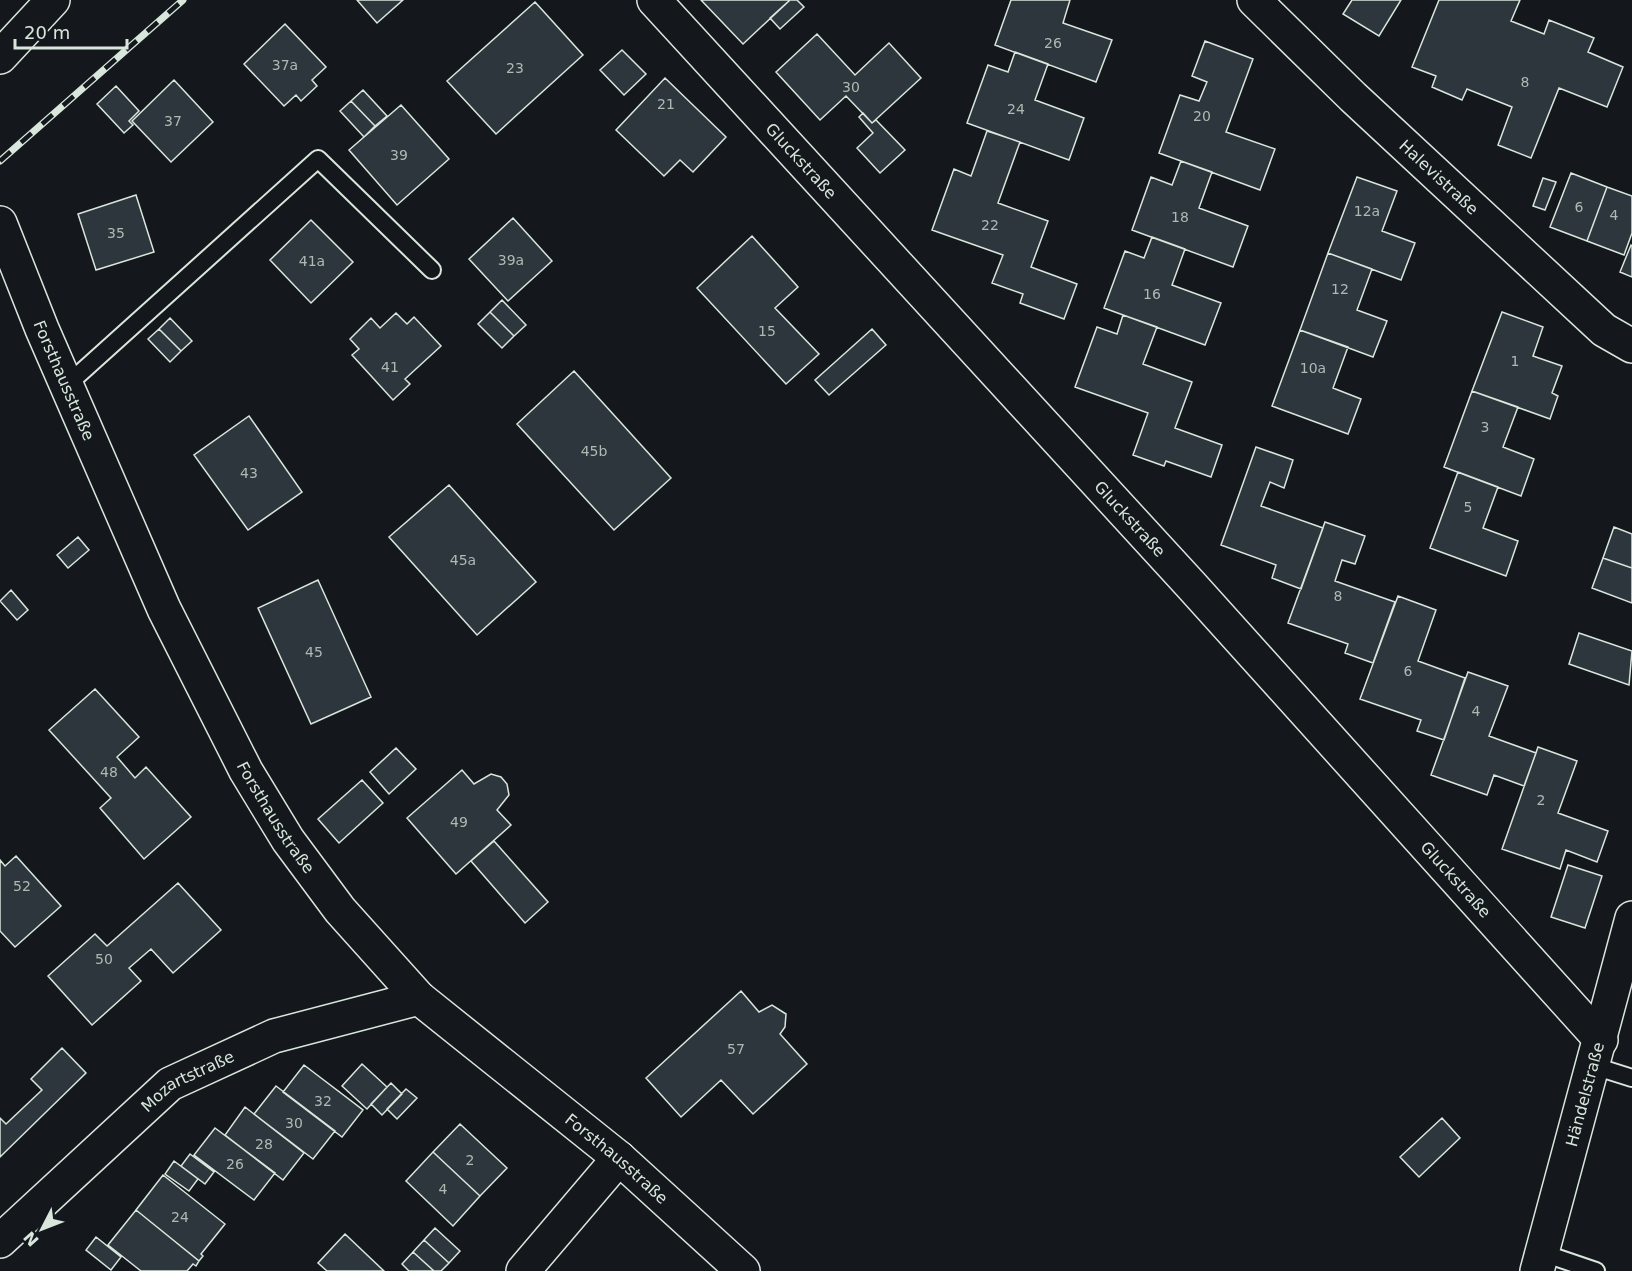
<svg xmlns="http://www.w3.org/2000/svg" width="1632" height="1271" viewBox="0 0 1632 1271" font-family="'DejaVu Sans',sans-serif">
	<style>
		.building { fill: #2c363c; stroke: #d8e6dc; stroke-width: 1.5 }
		.lines { fill: none; stroke-linecap: round; stroke-linejoin: round }
		.lane-casing { stroke: #d8e6dc; stroke-width: 20 }
		.street-casing { stroke: #d8e6dc; stroke-width: 36 }
		.secondary-casing { stroke: #d8e6dc; stroke-width: 36 }
		.lane { stroke: #14181c; stroke-width: 16 }
		.street { stroke: #14181c; stroke-width: 33 }
		.secondary { stroke: #14181c; stroke-width: 33 }
		.rail-casing { stroke: #d8e6dc; stroke-width: 7 }
		.rail { stroke: #14181c; stroke-width: 4.5; stroke-dasharray: 14; stroke-linecap: butt }
		.labels { text-anchor: middle; stroke-width: 4.5; stroke-linejoin: round; paint-order: stroke }
		.number-label { font-size: 14px; fill: #adbab4 }
		.street-label { font-size: 16px; fill: #d8e6dc; stroke: #14181c }
	</style>
	<rect width="100%" height="100%" fill="#14181c"/>
	<path class="building" d="M357,0H403L377,23Z
		M701,0H790L743,44Z
		M790,0H797L804,7L780,29L770,18Z
		M1011,0H1070L1063,23L1112,40L1096,82L995,45Z
		M1352,0H1401L1379,36L1343,14Z
		M1439,0H1520L1511,21L1544,34L1549,20L1594,38L1588,52L1623,67L1607,107L1559,88L1531,158L1498,145L1512,107L1467,89L1462,100L1432,87L1436,76L1412,67Z
		M535,2L583,55L496,134L447,81Z
		M285,24L326,67L312,80L317,86L301,101L296,95L284,106L244,64Z
		M817,34L855,75L889,43L921,78L872,123L846,96L820,120L776,72Z
		M1205,41L1253,59L1226,132L1275,149L1260,190L1159,153L1180,95L1199,101L1207,82L1192,76Z
		M622,50L646,74L624,95L600,70Z
		M1015,52L1048,64L1035,100L1084,118L1069,160L967,123L988,65L1008,72Z
		M665,78L726,137L693,172L680,160L664,176L616,130Z
		M174,80L213,122L171,162L132,121Z
		M116,86L139,111L129,121L133,125L124,133L97,104Z
		M363,90L387,116L375,126L351,101Z
		M351,101L375,126L364,137L340,111Z
		M401,105L449,159L397,205L349,150Z
		M863,113L872,123L876,120L905,150L880,173L857,148L873,133L859,117Z
		M987,131L1020,142L998,203L1048,221L1031,267L1077,284L1064,319L1020,303L1023,294L992,283L1003,255L932,230L954,169L971,176Z
		M1181,161L1212,172L1199,208L1248,226L1233,267L1132,230L1151,177L1172,185Z
		M1571,173L1607,187L1587,241L1550,227Z
		M1357,177L1397,191L1382,231L1415,243L1401,280L1328,253Z
		M1543,178L1556,182L1545,210L1533,206Z
		M1607,187L1632,196V233L1624,255L1587,241Z
		M136,195L154,252L96,270L78,214Z
		M513,218L552,261L508,301L469,259Z
		M311,220L353,262L311,303L270,260Z
		M752,236L798,287L775,308L819,354L786,384L697,288Z
		M1152,237L1185,249L1172,285L1221,303L1205,345L1104,308L1125,251L1144,258Z
		M1631,245L1632,246V277L1620,272Z
		M1328,253L1372,269L1357,310L1387,321L1373,357L1300,330Z
		M502,300L526,325L514,336L490,312Z
		M490,312L514,336L502,348L478,324Z
		M1502,312L1543,327L1533,356L1562,366L1552,393L1558,396L1550,419L1472,391Z
		M396,313L407,324L414,317L441,346L405,379L410,384L393,400L352,355L359,349L350,339L371,318L380,328Z
		M1123,315L1157,327L1143,364L1192,382L1175,428L1222,445L1211,477L1166,461L1164,466L1133,455L1148,413L1075,387L1097,327L1117,334Z
		M170,318L192,341L181,351L159,329Z
		M159,329L181,351L170,362L148,339Z
		M872,329L886,345L829,395L815,380Z
		M1300,330L1348,347L1333,388L1361,399L1348,434L1272,406Z
		M574,371L671,478L614,530L517,424Z
		M1472,391L1518,407L1503,447L1534,459L1521,496L1444,467Z
		M249,416L302,492L248,530L194,455Z
		M1256,447L1293,460L1284,488L1270,482L1261,506L1323,528L1301,589L1272,578L1276,565L1221,545Z
		M1458,472L1498,487L1483,528L1518,541L1506,576L1430,548Z
		M449,485L536,582L477,635L389,537Z
		M1325,522L1365,536L1355,564L1342,560L1335,581L1395,602L1373,663L1345,653L1348,644L1288,623Z
		M1614,527L1632,534V568L1603,558Z
		M78,537L89,550L68,568L57,555Z
		M1603,558L1632,568V603L1592,588Z
		M318,580L371,697L311,724L258,608Z
		M11,590L28,610L17,620L0,601Z
		M1398,596L1436,610L1418,661L1465,678L1444,740L1417,731L1421,720L1360,699Z
		M1579,633L1632,651L1629,685L1569,664Z
		M1468,672L1508,686L1489,736L1536,753L1524,786L1494,775L1487,795L1431,775Z
		M95,689L139,737L117,757L135,778L146,767L191,817L144,859L100,808L111,798L49,730Z
		M1538,747L1577,761L1558,813L1608,831L1597,862L1566,850L1560,869L1502,849Z
		M396,748L416,769L389,794L370,772Z
		M462,770L474,784L491,774L501,777L507,784L509,795L497,810L511,825L456,874L407,818Z
		M362,780L383,803L339,843L318,819Z
		M494,841L548,902L525,923L471,861Z
		M16,856L61,906L15,947L0,931V860L5,866Z
		M1568,865L1602,876L1585,928L1551,917Z
		M178,883L221,930L173,973L151,949L129,968L141,981L92,1025L48,976L95,934L107,946Z
		M741,991L759,1012L772,1005L786,1014L785,1027L780,1034L807,1064L753,1114L721,1080L681,1117L646,1078Z
		M62,1048L86,1073L0,1157V1118L6,1124L42,1090L31,1079Z
		M362,1064L387,1087L367,1109L342,1086Z
		M304,1065L363,1110L342,1137L283,1092Z
		M391,1083L402,1094L382,1115L371,1104Z
		M276,1086L335,1131L313,1159L254,1114Z
		M406,1089L417,1098L397,1119L387,1109Z
		M245,1107L304,1153L283,1180L225,1135Z
		M1442,1118L1460,1138L1419,1177L1400,1157Z
		M460,1124L507,1168L480,1196L433,1152Z
		M215,1128L275,1173L254,1200L194,1155Z
		M433,1152L480,1196L453,1226L406,1181Z
		M190,1154L214,1172L205,1184L181,1166Z
		M174,1161L198,1179L189,1191L165,1174Z
		M163,1175L225,1224L201,1254L203,1256L199,1261L136,1210Z
		M136,1210L199,1261L196,1266L193,1264L187,1271H141L108,1245Z
		M435,1228L460,1251L449,1263L424,1240Z
		M345,1234L384,1271H327L318,1263Z
		M96,1237L121,1257L111,1270L86,1250Z
		M424,1240L449,1263L441,1271H434L413,1252Z
		M413,1252L434,1271H409L402,1264Z"/>
	<g class="lines">
		<g class="lane-casing">
			<path id="lane" d="M67,385L318,159L432,270
				M1594,1066L1632,1078
				M1543,1253L1596,1271"/>
		</g>
		<g class="street-casing">
			<g id="street">
				<path id="s1" d="M654,0L1191,585L1601,1040"/>
				<path id="s2" d="M1254,0L1353,97L1604,330L1632,346"/>
				<path id="s3" d="M0,1241L170,1084L274,1036L419,998"/>
				<path d="M523,1271L619,1158"/>
				<path id="s4" d="M1537,1271L1632,918"/>
			</g>
		</g>
		<g class="secondary-casing">
			<g id="secondary">
				<path d="M0,57L53,0"/>
				<path id="s5" d="M0,223L42,329L164,609L246,771L288,840L340,910L419,998L619,1158L743,1271"/>
			</g>
		</g>
		<use href="#lane" class="lane"/>
		<use href="#street" class="street"/>
		<use href="#secondary" class="secondary"/>
		<g class="rail-casing">
			<path id="rail" d="M0,161L183,0"/>
		</g>
		<use href="#rail" class="rail"/>
	</g>
	<g class="labels">
		<g class="number-label">
			<text x="1053" y="48">26</text>
			<text x="285" y="70">37a</text>
			<text x="515" y="73">23</text>
			<text x="1525" y="87">8</text>
			<text x="851" y="92">30</text>
			<text x="666" y="109">21</text>
			<text x="1016" y="114">24</text>
			<text x="1202" y="121">20</text>
			<text x="173" y="126">37</text>
			<text x="399" y="160">39</text>
			<text x="1579" y="212">6</text>
			<text x="1367" y="216">12a</text>
			<text x="1614" y="220">4</text>
			<text x="1180" y="222">18</text>
			<text x="990" y="230">22</text>
			<text x="116" y="238">35</text>
			<text x="511" y="265">39a</text>
			<text x="312" y="266">41a</text>
			<text x="1340" y="294">12</text>
			<text x="1152" y="299">16</text>
			<text x="767" y="336">15</text>
			<text x="1515" y="366">1</text>
			<text x="390" y="372">41</text>
			<text x="1313" y="373">10a</text>
			<text x="1485" y="432">3</text>
			<text x="594" y="456">45b</text>
			<text x="249" y="478">43</text>
			<text x="1468" y="512">5</text>
			<text x="463" y="565">45a</text>
			<text x="1338" y="601">8</text>
			<text x="314" y="657">45</text>
			<text x="1408" y="676">6</text>
			<text x="1476" y="716">4</text>
			<text x="109" y="777">48</text>
			<text x="1541" y="805">2</text>
			<text x="459" y="827">49</text>
			<text x="22" y="891">52</text>
			<text x="104" y="964">50</text>
			<text x="736" y="1054">57</text>
			<text x="323" y="1106">32</text>
			<text x="294" y="1128">30</text>
			<text x="264" y="1149">28</text>
			<text x="470" y="1165">2</text>
			<text x="235" y="1169">26</text>
			<text x="443" y="1194">4</text>
			<text x="180" y="1222">24</text>
		</g>
		<g class="street-label">
			<text dy="6" stroke="none"><textPath href="#s1" startOffset="218">Gluckstraße</textPath></text>
			<text dy="6" stroke="none"><textPath href="#s2" startOffset="256">Halevistraße</textPath></text>
			<text dy="6" stroke="none"><textPath href="#s5" startOffset="170">Forsthausstraße</textPath></text>
			<text dy="6" stroke="none"><textPath href="#s1" startOffset="704">Gluckstraße</textPath></text>
			<text dy="6" stroke="none"><textPath href="#s5" startOffset="656">Forsthausstraße</textPath></text>
			<text dy="6" stroke="none"><textPath href="#s1" startOffset="1190">Gluckstraße</textPath></text>
			<text dy="6" stroke="none"><textPath href="#s3" startOffset="248">Mozartstraße</textPath></text>
			<text dy="6" stroke="none"><textPath href="#s4" startOffset="183">Händelstraße</textPath></text>
			<text dy="6" stroke="none"><textPath href="#s5" startOffset="1142">Forsthausstraße</textPath></text>
		</g>
	</g>
	<g transform="translate(42 1229) rotate(228)" stroke="#14181c" stroke-width="4.5" paint-order="stroke">
	<path d="M0-4.5L10 22L0 15L-10 22Z" fill="#d8e6dc"/>
	<text y="-9" font-size="16" font-weight="bold" text-anchor="middle" fill="#d8e6dc">N</text>
	</g>
	<path d="M15 39v9h112v-9" fill="none" stroke="#d8e6dc" stroke-width="3"/>
	<text x="24" y="39" font-size="18" fill="#d8e6dc" stroke="#14181c" stroke-width="4.5" paint-order="stroke">20 m</text>
</svg>
